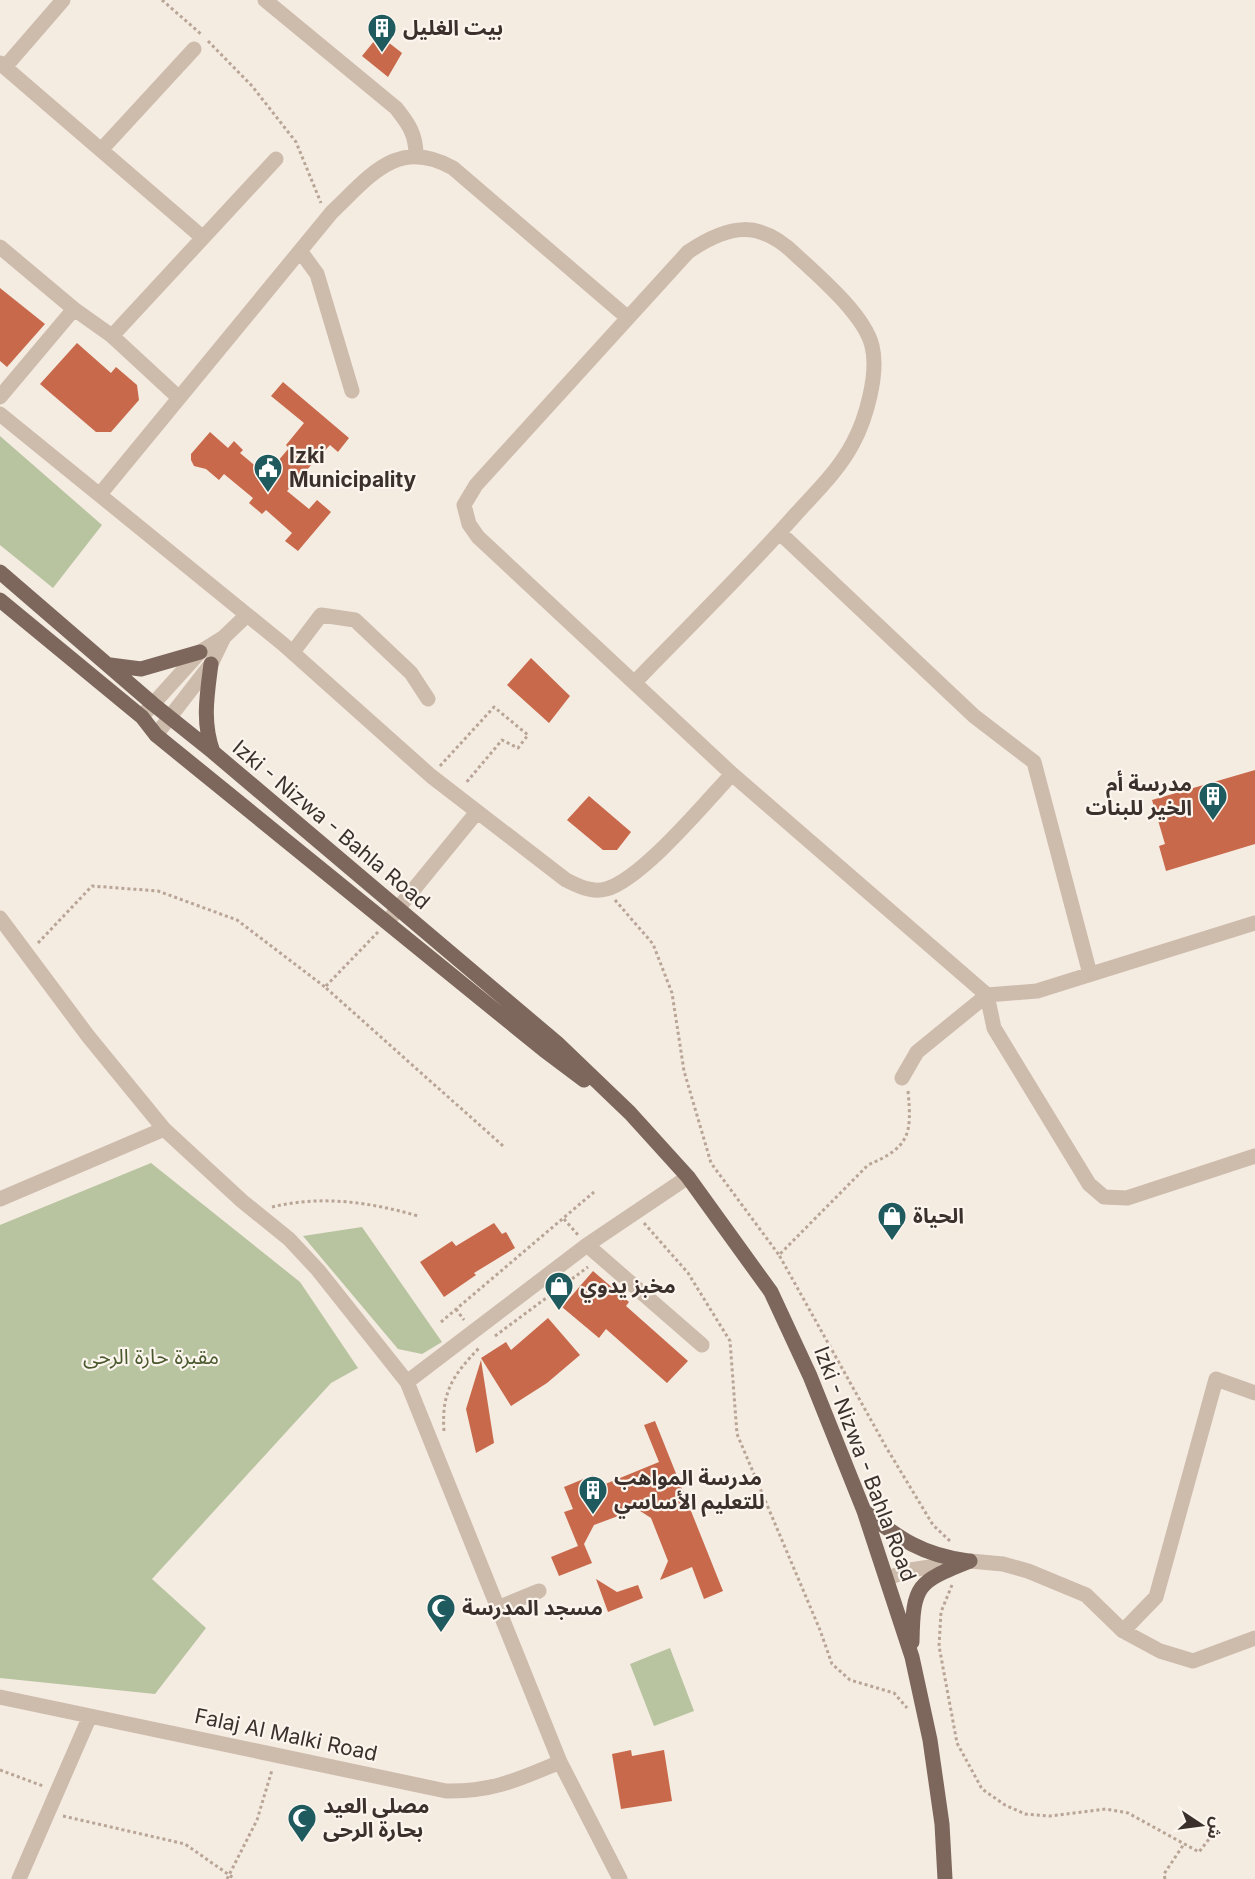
<svg xmlns="http://www.w3.org/2000/svg" width="1255" height="1879" viewBox="0 0 1255 1879" font-family="Inter,'Noto Sans Arabic',sans-serif">
	<style>
		.green { fill: #b8c4a0 }
		.building { fill: #c8694b }
		.lines { fill: none; stroke-linecap: round; stroke-linejoin: round }
		.path { stroke: #b9a596; stroke-width: 3; stroke-dasharray: 3 3; stroke-linecap: butt }
		.minor { stroke: #cdbbac; stroke-width: 15 }
		.major { stroke: #7d675c; stroke-width: 15 }
		.labels { text-anchor: middle; stroke-width: 4.5; stroke-linejoin: round; paint-order: stroke }
		.poi-label { font-size: 21px; font-weight: bold; fill: #3b302b; stroke: #fbf5ee; text-anchor: start }
		.street-label { font-size: 21px; fill: #3b302b; stroke: #fbf5ee }
		.park-label { font-size: 21px; fill: #4a5a2e; stroke: #fbf5ee }
	</style>
	<rect width="100%" height="100%" fill="#f4ebe1"/>
	<path class="green" d="M0,436L102,525L53,588L0,545Z
		M151,1163L300,1282L358,1368L331,1383L152,1579L206,1628L155,1694L0,1678V1225Z
		M362,1227L442,1342L422,1354L398,1349L303,1236Z
		M670,1648L694,1711L654,1726L630,1664Z"/>
	<path class="building" d="M379,35L402,53L388,77L362,56Z
		M0,288L45,324L7,367L0,361Z
		M77,343L111,373L116,367L137,385L139,400L111,432H96L40,384Z
		M283,382L349,438L338,452L330,445L287,491L309,509L317,500L331,512L298,551L285,541L292,533L266,510L262,514L249,503L253,498L224,474L219,480L206,469L194,466L191,460V454L210,432L228,448L234,441L243,450L240,453L266,475L289,448L286,445L304,423L271,396Z
		M531,658L570,696L549,723L507,685Z
		M1255,770V844L1166,871L1159,846L1165,844L1152,800Z
		M589,796L631,832L617,850H603L567,820Z
		M494,1223L502,1234L506,1232L515,1248L474,1273L476,1275L444,1297L420,1262L452,1241L456,1246Z
		M593,1271L629,1302L626,1306L688,1361L667,1383L606,1329L599,1338L562,1307Z
		M548,1318L580,1355L547,1383L511,1406L481,1358L506,1342L511,1350Z
		M481,1360L494,1443L476,1453L466,1409Z
		M655,1421L723,1591L704,1599L692,1567L660,1580L668,1561L651,1518L637,1509L594,1525L584,1544L592,1563L559,1576L551,1557L578,1546L564,1512L573,1509L564,1487L593,1475L598,1487L659,1462L644,1425Z
		M596,1579L617,1592L638,1585L643,1598L608,1612Z
		M631,1750L632,1756L664,1750L672,1801L621,1809L612,1754Z"/>
	<g class="lines">
		<path class="path" d="M162,0L201,34
			M208,41L252,86L296,142L321,203
			M440,766L494,707L528,735L518,748L502,740L465,784
			M615,900L653,944L672,993L684,1071L711,1163L779,1255
			M378,932L325,987L503,1146
			M38,943L92,886L158,891L237,920L325,987
			M908,1091C912,1134 910,1147 868,1165L779,1255L886,1447L933,1525L951,1542
			M272,1207C321,1195 370,1202 418,1216
			M564,1219L578,1235
			M644,1223L688,1273L730,1341L737,1434L820,1630L832,1664L850,1680L894,1693L907,1708
			M456,1309L464,1320
			M441,1322L594,1192
			M495,1336L588,1267
			M444,1431C441,1391 454,1374 480,1347
			M952,1585L941,1612L939,1646L957,1743L982,1789L1005,1805L1025,1814L1050,1816L1106,1809L1128,1813L1199,1852L1216,1830
			M0,1770L43,1786
			M63,1816L185,1844L235,1879
			M227,1879L257,1820L272,1770
			M1165,1879L1164,1874L1184,1844"/>
		<path class="minor" d="M265,0L396,108C408,123 416,134 416,155
			M0,63L202,237
			M5,67L63,0
			M101,150L194,49
			M0,247L74,309L112,336L178,397
			M301,252L317,274L352,391
			M112,336L276,159
			M0,397L74,309
			M0,414L283,644L431,776L566,880C579,886 591,893 606,889C641,880 705,803 732,774
			M101,493L332,212C371,175 398,137 453,168L628,318
			M780,533L974,716L1034,762L1090,974
			M293,652L321,615L355,620L411,673L428,699
			M635,682C689,626 745,572 796,514C816,492 839,470 853,443C866,419 879,373 872,346C865,316 820,277 797,256C760,219 729,224 688,252L476,485L464,505L469,524L478,537L732,774L987,995L994,1028L1089,1184L1104,1197L1127,1198L1255,1156
			M144,714L200,652L224,637L247,615
			M156,735L211,664L224,637
			M0,918L88,1036L164,1129L242,1201L289,1239L318,1270L407,1382L560,1762L620,1879
			M387,922L477,812
			M902,1078L917,1052L987,995L1037,991L1255,923
			M0,1199L164,1129
			M587,1245L702,1345
			M407,1382L587,1245L688,1177
			M888,1578L910,1570L970,1561L1003,1564L1028,1571L1086,1595L1123,1631L1160,1651L1193,1661L1255,1638
			M500,1607L539,1591
			M1123,1631L1156,1597L1216,1379L1255,1393
			M0,1697L446,1791C493,1792 519,1779 560,1762
			M19,1879L90,1716"/>
		<path class="major" d="M0,572L153,704L213,752L557,1043L630,1113L688,1177L771,1292L810,1376L864,1511L912,1657L930,1740L942,1824L945,1879
			M0,600L142,717L156,735L544,1050L584,1080
			M211,664C207,695 202,722 213,752
			M110,665L141,669L200,652
			M864,1511C900,1539 922,1555 968,1561
			M912,1642C913,1583 918,1582 970,1561"/>
	</g>
	<defs>
		<g id="building-pin" transform="scale(1.5)"><path d="M0 17L-7.5 6A9.5 9.5 0 1 1 7.5 6Z" fill="#1f5a5e" stroke="#fbf5ee"/><path d="M-4-6H4V6H1V3H-1V6H-4ZM-2.5-4.3h1.7v1.8h-1.7ZM.8-4.3h1.7v1.8H.8ZM-2.5-1h1.7V.8h-1.7ZM.8-1h1.7V.8H.8Z" fill="#fff"/></g>
		<g id="civic-pin" transform="scale(1.5)"><path d="M0 17L-7.5 6A9.5 9.5 0 1 1 7.5 6Z" fill="#1f5a5e" stroke="#fbf5ee"/><path d="M-.6-6.5H3V-4.5H.6V-3L4-1V1h2V6H-6V1h2V-1L-.6-3ZM-1.2 2.5V6h2.4V2.5Z" fill="#fff"/></g>
		<g id="shop-pin" transform="scale(1.5)"><path d="M0 17L-7.5 6A9.5 9.5 0 1 1 7.5 6Z" fill="#1f5a5e" stroke="#fbf5ee"/><path d="M-5-2.5h2.3a2.7 3.5 0 0 1 5.4 0H5L5.5 6h-11ZM-1.5-2.5h3a1.5 2.3 0 0 0-3 0Z" fill="#fff"/></g>
		<g id="mosque-pin" transform="scale(1.5)"><path d="M0 17L-7.5 6A9.5 9.5 0 1 1 7.5 6Z" fill="#1f5a5e" stroke="#fbf5ee"/><path d="M3.5-4.9A6 6 0 1 0 3.5 4.9A5 5 0 1 1 3.5-4.9Z" fill="#fff"/></g>
	</defs>
	<g fill-rule="evenodd">
		<use href="#building-pin" x="382" y="28"/>
		<use href="#civic-pin" x="268" y="468"/>
		<use href="#building-pin" x="1213" y="796"/>
		<use href="#shop-pin" x="892" y="1216"/>
		<use href="#shop-pin" x="559" y="1286"/>
		<use href="#building-pin" x="593" y="1490"/>
		<use href="#mosque-pin" x="441" y="1608"/>
		<use href="#mosque-pin" x="302" y="1818"/>
	</g>
	<g class="labels">
		<g class="poi-label">
			<text x="403" y="35">بيت الغليل</text>
			<text x="289" y="463">Izki<tspan x="289" dy="24">Municipality</tspan></text>
			<text x="1192" y="791" text-anchor="end">مدرسة أم<tspan x="1192" dy="24">الخير للبنات</tspan></text>
			<text x="913" y="1223">الحياة</text>
			<text x="580" y="1293">مخبز يدوي</text>
			<text x="614" y="1485">مدرسة المواهب<tspan x="614" dy="24">للتعليم الأساسي</tspan></text>
			<text x="462" y="1615">مسجد المدرسة</text>
			<text x="323" y="1813">مصلى العيد<tspan x="323" dy="24">بحارة الرحى</tspan></text>
		</g>
		<g class="street-label">
			<text transform="translate(331 825) rotate(40)" y="7">Izki - Nizwa - Bahla Road</text>
			<text transform="translate(865 1464) rotate(69)" y="7">Izki - Nizwa - Bahla Road</text>
			<text transform="translate(286 1735) rotate(12)" y="7">Falaj Al Malki Road</text>
		</g>
		<g class="park-label">
			<text x="151" y="1364">مقبرة حارة الرحى</text>
		</g>
	</g>
	<g transform="translate(1201 1825) rotate(103)" stroke="#fbf5ee" stroke-width="4.5" paint-order="stroke">
	<path d="M0-4.5L10 22L0 15L-10 22Z" fill="#3b302b"/>
	<text y="-9" font-size="16" font-weight="bold" text-anchor="middle" fill="#3b302b">ش</text>
	</g>
</svg>
